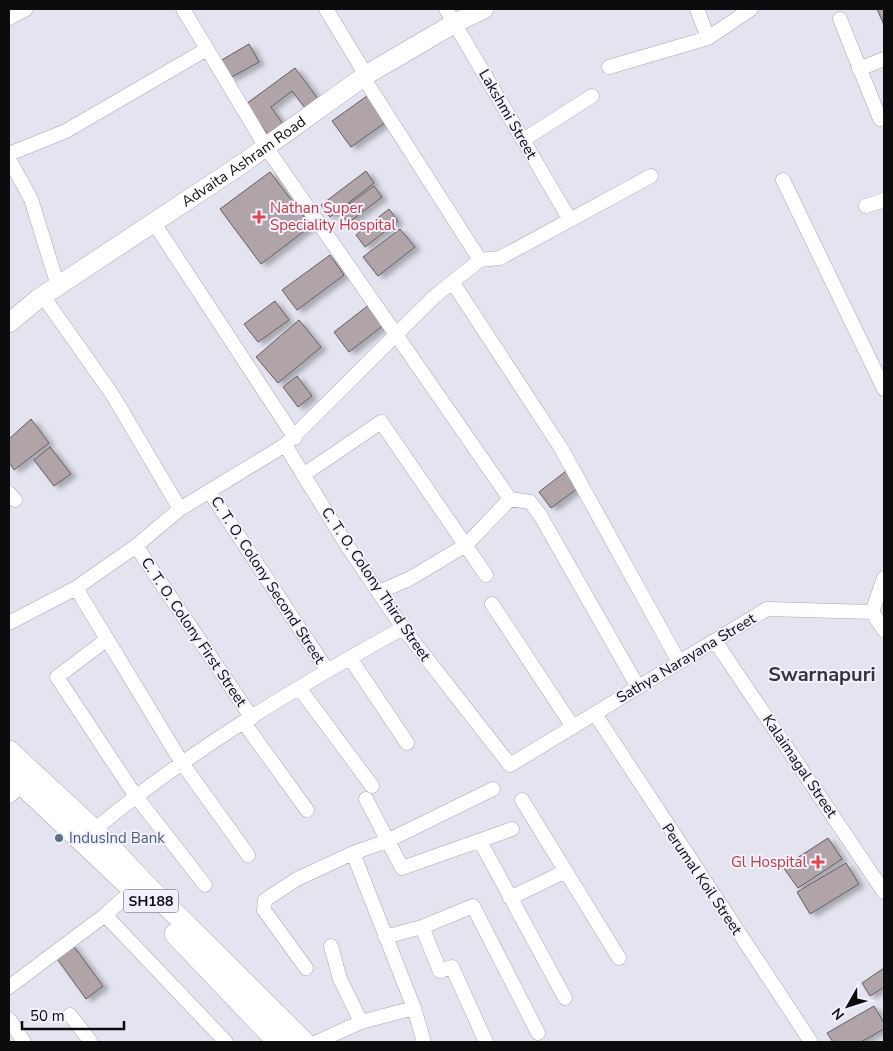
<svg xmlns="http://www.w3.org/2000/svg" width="893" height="1051" viewBox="0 0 893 1051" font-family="'Nunito Sans',sans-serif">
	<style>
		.building { fill: #b0a4a9; stroke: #665c60; filter: url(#shadow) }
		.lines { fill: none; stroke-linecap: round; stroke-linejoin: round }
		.street-casing { stroke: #a6a7b1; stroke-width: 15 }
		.secondary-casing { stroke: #a6a7b1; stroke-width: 20 }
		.primary-casing { stroke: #a6a7b1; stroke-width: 22 }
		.street { stroke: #fff; stroke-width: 14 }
		.secondary { stroke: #fff; stroke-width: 19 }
		.primary { stroke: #fff; stroke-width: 21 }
		.health-dot { fill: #e0444e; stroke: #f0f1fc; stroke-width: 2 }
		.service-dot { fill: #5c6f8a; stroke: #f0f1fc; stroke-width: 2 }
		.labels { text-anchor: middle; stroke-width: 4; stroke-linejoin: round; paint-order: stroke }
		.shield { fill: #f0f1fc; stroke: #505156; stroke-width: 1 }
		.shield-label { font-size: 14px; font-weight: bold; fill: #0c0c0f }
		.street-label { font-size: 15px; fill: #0c0c0f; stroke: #f0f1fc }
		.health-label { font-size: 15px; fill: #be3a42; stroke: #f0f1fc; text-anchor: start }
		.service-label { font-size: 15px; fill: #4e5e75; stroke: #f0f1fc; text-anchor: start }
		.district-label { font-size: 20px; font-weight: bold; fill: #34343d; stroke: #f0f1fc }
	</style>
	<defs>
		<filter id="shadow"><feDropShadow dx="5.5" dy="3" stdDeviation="2.5" flood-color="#0004"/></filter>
	</defs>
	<rect width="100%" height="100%" fill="#e3e4ef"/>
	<path class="building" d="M877,9H884V25Z
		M249,44L259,62L230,78L220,61Z
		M295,68L321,103L308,112L292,91L271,107L286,128L271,139L246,104Z
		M367,96L386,122L351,147L332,121Z
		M366,171L374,183L330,217L321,205Z
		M270,172L311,226L261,264L220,209Z
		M374,186L382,197L348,223L339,211Z
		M389,209L398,221L365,247L356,235Z
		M400,229L415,247L378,276L363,257Z
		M330,255L344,275L297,310L282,290Z
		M275,301L289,320L258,342L244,324Z
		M370,304L385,324L349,352L334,332Z
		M299,320L321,347L278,383L256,357Z
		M297,376L312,396L298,407L283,387Z
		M31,419L49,443L14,470L9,462V439Z
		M50,447L71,474L54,486L34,460Z
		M566,471L578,488L551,508L539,492Z
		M828,838L842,859L798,888L783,867Z
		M846,863L859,884L810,914L797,892Z
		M72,944L103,986L86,999L55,956Z
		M884,968V987L870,996L862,983Z
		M874,1006L884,1023V1029L861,1042H833L827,1033Z"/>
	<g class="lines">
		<g class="street-casing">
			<path id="street" d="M183,9L266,147L510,499
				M326,9L366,75
				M446,9L570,220
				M697,9L708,38
				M9,18L26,9
				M840,19L880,119
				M609,67L708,38L751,9
				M859,69L884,59
				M363,77L480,260
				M523,140L592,96
				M9,154L66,131L207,49
				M9,159L31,199L58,286
				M783,180L884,389
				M866,206L884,200
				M154,223L295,438
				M453,283L561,448L679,662
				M43,296L112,394L180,509
				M285,445L348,547L403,628L510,765L767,609L872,612L884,578
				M303,475L381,422L486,575
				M209,491L327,670
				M9,493L15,500
				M136,546L252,718
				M76,588L182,763L248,855
				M379,592L409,579L466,545L510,499L530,502L540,515L638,687
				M492,604L573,727
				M872,612L884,630
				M9,623L76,588L136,546L180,509L285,445L435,296L480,260L500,258L651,176
				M106,640L57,677L135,795L205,885
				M715,641L884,892
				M350,658L407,743
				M300,689L372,786
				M595,714L811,1042
				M244,723L307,810
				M9,796L23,785
				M366,799L402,868L512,829
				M522,800L619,958
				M94,830C186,753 298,686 403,628
				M480,841L565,998
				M510,898L566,871
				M105,915L226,1042
				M422,927L473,906L538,1033
				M385,937L422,927L440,971L452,967L486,1042
				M331,946L340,979L361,1022
				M306,968L264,910L265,900L297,879L353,853
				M9,987L105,915L133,890
				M70,1015L91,1042
				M9,1019L24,1042
				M317,1042L361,1022L414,1008
				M424,1042L414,1008L353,853L387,841L493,789"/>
		</g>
		<g class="secondary-casing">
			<g id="secondary">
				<path id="s1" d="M9,323L38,299L242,164L366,75L455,23L484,9"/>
			</g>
		</g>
		<g class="primary-casing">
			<path id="primary" d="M9,751L94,830L142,881L304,1042
				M9,772L126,883
				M175,934L278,1042"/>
		</g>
		<use href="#street" class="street"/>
		<use href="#secondary" class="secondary"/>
		<use href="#primary" class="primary"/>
	</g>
	<g class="health-dot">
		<path d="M256.5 209.5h5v5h5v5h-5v5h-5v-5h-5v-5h5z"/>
		<path d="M815.5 854.5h5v5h5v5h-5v5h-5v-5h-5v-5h5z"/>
	</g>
	<circle class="service-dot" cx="59" cy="838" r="5"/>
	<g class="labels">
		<rect class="shield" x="123.5" y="889.5" width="55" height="23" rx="4"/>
		<g class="shield-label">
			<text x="151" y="906">SH188</text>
		</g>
		<g class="street-label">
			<text transform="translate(508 114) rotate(60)" y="5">Lakshmi Street</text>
			<text dy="5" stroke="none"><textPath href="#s1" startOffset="285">Advaita Ashram Road</textPath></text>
			<text transform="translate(268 580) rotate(57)" y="5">C. T. O. Colony Second Street</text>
			<text transform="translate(376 584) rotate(56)" y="5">C. T. O. Colony Third Street</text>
			<text transform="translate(194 632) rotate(56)" y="5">C. T. O. Colony First Street</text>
			<text transform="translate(686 658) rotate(-31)" y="5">Sathya Narayana Street</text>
			<text transform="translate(800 766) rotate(56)" y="5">Kalaimagal Street</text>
			<text transform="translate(702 879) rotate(56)" y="5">Perumal Koil Street</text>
		</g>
		<g class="health-label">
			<text x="270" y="213">Nathan Super<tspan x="270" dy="17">Speciality Hospital</tspan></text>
			<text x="807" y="867" text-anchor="end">Gl Hospital</text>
		</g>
		<g class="service-label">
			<text x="69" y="843">IndusInd Bank</text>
		</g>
		<g class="district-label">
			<text x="822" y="681">Swarnapuri</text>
		</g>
	</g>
	<rect width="893" height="1051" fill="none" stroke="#0c0c0f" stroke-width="20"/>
	<g transform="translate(848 1006) rotate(231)" stroke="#f0f1fc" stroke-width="4" paint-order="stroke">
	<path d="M0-4L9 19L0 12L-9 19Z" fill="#0c0c0f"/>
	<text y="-8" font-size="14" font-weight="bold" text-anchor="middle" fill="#0c0c0f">N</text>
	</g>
	<path d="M22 1021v8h102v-8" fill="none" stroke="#0c0c0f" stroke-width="2.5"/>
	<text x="30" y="1021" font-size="15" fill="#0c0c0f" stroke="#f0f1fc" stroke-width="4" paint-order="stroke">50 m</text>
</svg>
